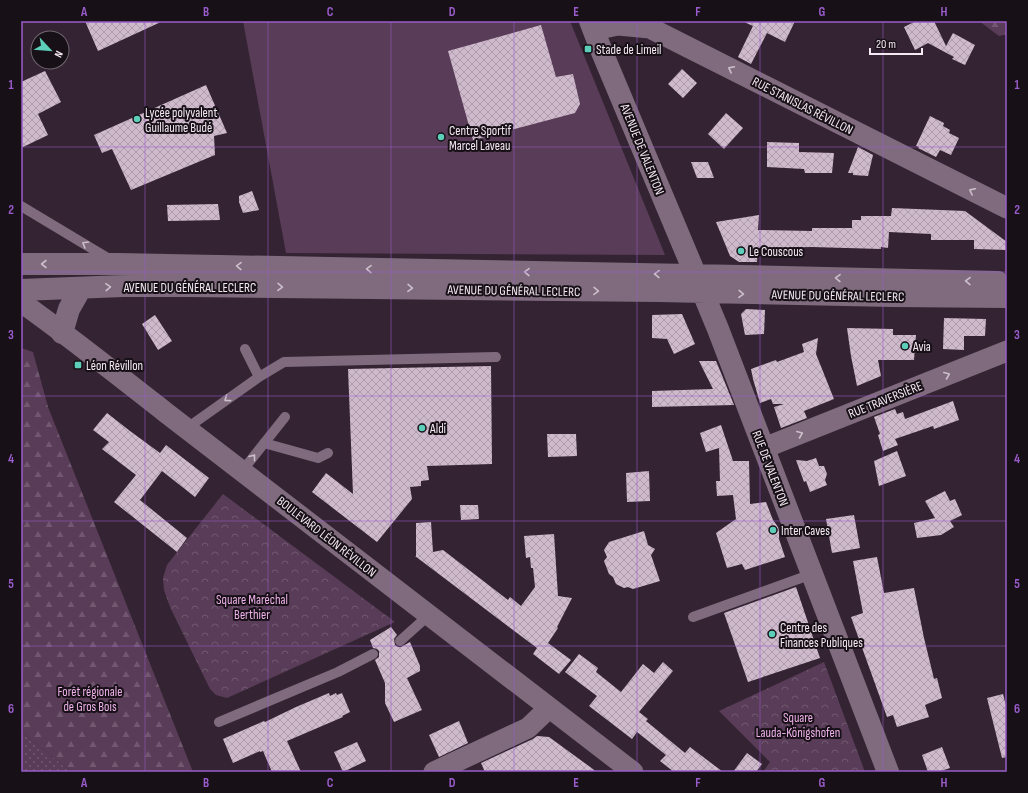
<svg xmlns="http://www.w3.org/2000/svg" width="1028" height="793" viewBox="0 0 1028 793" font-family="'Sofia Sans Condensed',sans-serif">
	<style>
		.grass { fill: url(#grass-dots) }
		.forest { fill: url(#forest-firs) }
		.park { fill: url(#park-crowns) }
		.pitch { fill: #593c57 }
		.building { fill: url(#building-cross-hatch) }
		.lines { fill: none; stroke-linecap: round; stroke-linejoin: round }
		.service { stroke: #7f6b7d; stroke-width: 10 }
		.minor { stroke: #7f6b7d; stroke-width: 21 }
		.secondary { stroke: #7f6b7d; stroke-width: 22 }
		.oneway { stroke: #ccbeca }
		.grid { fill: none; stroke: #9a5ccc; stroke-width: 1; stroke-opacity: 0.55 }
		.poi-dot { fill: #5dceb9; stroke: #171017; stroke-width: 1.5 }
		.labels { text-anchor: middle; stroke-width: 4; stroke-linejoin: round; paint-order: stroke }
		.poi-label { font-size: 13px; fill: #f5eaf4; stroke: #171017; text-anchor: start }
		.street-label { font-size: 13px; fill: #f5eaf4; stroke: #171017 }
		.park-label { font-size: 13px; fill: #efb2ea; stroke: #171017 }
		.neatline { fill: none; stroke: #9a5ccc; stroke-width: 1.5 }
		.grid-label { font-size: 13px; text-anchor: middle; font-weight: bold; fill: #9a5ccc }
	</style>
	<defs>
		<pattern id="grass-dots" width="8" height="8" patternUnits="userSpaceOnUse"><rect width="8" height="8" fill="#593c57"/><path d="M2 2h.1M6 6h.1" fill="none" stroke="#715870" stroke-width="1.8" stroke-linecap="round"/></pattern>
		<pattern id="forest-firs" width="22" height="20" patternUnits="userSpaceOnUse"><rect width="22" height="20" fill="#593c57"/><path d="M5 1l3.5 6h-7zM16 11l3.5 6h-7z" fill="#715870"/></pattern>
		<pattern id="park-crowns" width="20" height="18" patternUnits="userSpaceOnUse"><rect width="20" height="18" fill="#593c57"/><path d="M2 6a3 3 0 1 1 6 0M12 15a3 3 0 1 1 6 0" fill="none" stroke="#715870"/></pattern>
		<pattern id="building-cross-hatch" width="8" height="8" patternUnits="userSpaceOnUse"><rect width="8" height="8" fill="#cfb9cc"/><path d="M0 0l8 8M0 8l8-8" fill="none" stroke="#ae9cab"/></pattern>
	</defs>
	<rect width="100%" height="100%" fill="#342433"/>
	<path class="grass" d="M21,732L72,772H24L21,769Z"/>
	<path class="forest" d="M979,21H1007V34L999,36Z
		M21,348L33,352L48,407L193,772H72L21,732Z"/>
	<path class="park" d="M223,494L395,622L227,698L216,695L210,689L170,607L164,590L163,578L167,565Z
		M824,662L865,772H763L770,762L719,711Z"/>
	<path class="pitch" d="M243,21H570L665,255L286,253Z"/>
	<path class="building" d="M85,21H163L98,51Z
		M742,21H795L785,42L767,33L751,64L738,57L753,26Z
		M916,21H934L946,46L953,33L975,45L965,65L952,59L954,57L928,43L915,50L904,27Z
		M541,25L556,77L573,74L580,104L575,113L473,140L448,51Z
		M682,69L697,83L683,98L668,84Z
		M45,71L61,102L38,114L48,135L21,148V82Z
		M206,85L227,133L214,136L215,155L131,190L112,149L102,153L94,135Z
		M726,113L743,128L724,149L708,134Z
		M930,116L944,123L943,126L950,130L949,133L959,138L951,155L940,150L936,157L918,148L919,147L916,146Z
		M767,142L799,143V152L834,153L832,173H805L804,169L767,167Z
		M858,147L873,155L868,176L853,175V173H848Z
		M691,162H708L714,178H697Z
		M252,191L259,210L243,213L239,202V196Z
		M218,204L220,220L168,221L167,205Z
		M892,208L965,211L1007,242V250L974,249V240H931V234L889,232L888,248L881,247V249L812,247L758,248L757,262H739L730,256L716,222L759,215L758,230L812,231V228H852V220H861V216H891Z
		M746,309L765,310L764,334L745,335L741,314Z
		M682,314L695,344L674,354L667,339L652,338V315Z
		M155,315L172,341L158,350L142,324Z
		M944,318L986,319L985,336H964V350L943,349Z
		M847,328L893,329V335H916L914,360H878L881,376L857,386L851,356Z
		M818,338L816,354L834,399L804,411L807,418L781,428L774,407L784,404H773L771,399L760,403L753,379L751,369L776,360L777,362L804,352L802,344Z
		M699,361H716L721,373L734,405L652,407V391L713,389Z
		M491,366L492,464L427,466L429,480L421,481V486L410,487L412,499L377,542L312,492L326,473L353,494L348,369Z
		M953,401L959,420L934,429L933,426L895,439L898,445L883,451L878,435L880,434L874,417L895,409L897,414L903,412L905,419Z
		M107,413L130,431L160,453L166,445L209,478L195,497L162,471L140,500L187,538L177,552L114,502L136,475L102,449L109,442L93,430Z
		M721,425L733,461H749L750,504L766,502L773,520L778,527L779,531V539L785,557L745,570L742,564L727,568L716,533L736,519L733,495L717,496L716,481H720L719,448L706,452L700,433Z
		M547,434H576L577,456L548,457Z
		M897,451L906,476L879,486L874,461Z
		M816,458L819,466H824L827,474L825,480L827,485L810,492L806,481L804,482L796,460L807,461Z
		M649,471L650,501L627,502L626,473Z
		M945,491L950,501L955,499L962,515L950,521L954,527L941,535L917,538L914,523L935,518L925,501Z
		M460,505H478L479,519L461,520Z
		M854,515L860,548L832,553L826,519Z
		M431,522L433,552L443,550L508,600L510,597L521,606L535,587L533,568H531L530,557L526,558L524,536L554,534L558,596L572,598L557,627L558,628L548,643L571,660L559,674L533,654L537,648L415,556H416V523Z
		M644,531L648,545L655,549L651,555L660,581L633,589L628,587L624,588L616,584L613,577L609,574L604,561L607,557L604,550L609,542Z
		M877,557L884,593L914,588L924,638L934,679L937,678L942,698L925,705L929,717L897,727L893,715L887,717L851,617L863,613L853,561Z
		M796,587L820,658L748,682L724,613Z
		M391,627L397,635L394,639L395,645L398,647H401L410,642L420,666V671L407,678L422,710L394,722L385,703V683L375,660L379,657V651L377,649L373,648L370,640Z
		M579,654L598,668L596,672L621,692L643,664L654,673L663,662L673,671L639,712L648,719L646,721L685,753L690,747L723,772H674L660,761L666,755L637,732L632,739L589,706L597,696L565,672Z
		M329,693L330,696L336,693L337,695L342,693L350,712L342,716L343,717L287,741L301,772H272L263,751L260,752V751L233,763L223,739L264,721L265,722L296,707Z
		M1003,694L1007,709V757L1002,758L987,698Z
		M459,721L468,743L439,757L429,735Z
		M537,736L549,737L597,772H485L481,763L533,739Z
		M357,742L366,761L343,772L334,752Z
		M942,747L950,768L938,772H928L922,755Z
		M747,753L762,764L756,772H733Z"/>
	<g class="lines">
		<path class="service" d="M21,206L111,260
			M245,349L259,377L284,362L496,357
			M187,428L259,377
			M264,443L318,458L328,453
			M242,471L285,417
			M693,617L812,574
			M400,641L429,615
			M219,722L338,672L373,654"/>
		<path class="minor" d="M594,30L618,25L650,28L1007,208
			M21,302C70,337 118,375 165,412L633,772
			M764,448L1007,351
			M434,772L528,728L549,708"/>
		<path class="secondary" d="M590,21L602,52L696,276L718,329L888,772
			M21,264H118L741,276L998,282
			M21,290L123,286H188L659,291L893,296L1007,297
			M62,333L69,309L81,288"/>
	</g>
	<defs><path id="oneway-chevron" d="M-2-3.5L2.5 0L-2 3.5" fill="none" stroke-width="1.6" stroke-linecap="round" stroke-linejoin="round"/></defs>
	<g class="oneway">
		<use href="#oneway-chevron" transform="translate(731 69) rotate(-153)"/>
		<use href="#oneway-chevron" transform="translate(972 191) rotate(-153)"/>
		<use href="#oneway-chevron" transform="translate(85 244) rotate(-149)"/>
		<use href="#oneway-chevron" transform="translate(44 264) rotate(-180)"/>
		<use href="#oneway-chevron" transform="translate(239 266) rotate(-179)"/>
		<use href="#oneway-chevron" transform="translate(369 269) rotate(-179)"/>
		<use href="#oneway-chevron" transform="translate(527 272) rotate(-179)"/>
		<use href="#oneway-chevron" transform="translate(657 274) rotate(-179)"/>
		<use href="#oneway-chevron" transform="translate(838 278) rotate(-179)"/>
		<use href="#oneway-chevron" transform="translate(968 281) rotate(-179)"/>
		<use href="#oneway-chevron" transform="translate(108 287) rotate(-3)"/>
		<use href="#oneway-chevron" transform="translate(280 287) rotate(1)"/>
		<use href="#oneway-chevron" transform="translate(410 288) rotate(1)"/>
		<use href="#oneway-chevron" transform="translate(596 291) rotate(1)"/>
		<use href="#oneway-chevron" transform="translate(741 294) rotate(2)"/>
		<use href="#oneway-chevron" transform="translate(947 375) rotate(-22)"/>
		<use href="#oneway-chevron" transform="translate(227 399) rotate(144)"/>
		<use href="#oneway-chevron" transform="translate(800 434) rotate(-22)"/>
		<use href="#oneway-chevron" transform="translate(253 457) rotate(-52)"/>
	</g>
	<path class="grid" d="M145,21V772M268,21V772M391,21V772M514,21V772M637,21V772M760,21V772M883,21V772M21,147H1007M21,272H1007M21,396H1007M21,521H1007M21,646H1007"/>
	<g class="poi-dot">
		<rect x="584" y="45" width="8" height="8" rx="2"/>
		<circle cx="137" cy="119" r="4"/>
		<circle cx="441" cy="137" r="4"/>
		<circle cx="741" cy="251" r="4"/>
		<circle cx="905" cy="346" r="4"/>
		<rect x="74" y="361" width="8" height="8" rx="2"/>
		<circle cx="422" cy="428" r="4"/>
		<circle cx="773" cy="530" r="4"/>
		<circle cx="772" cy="634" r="4"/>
	</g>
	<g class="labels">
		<g class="poi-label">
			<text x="596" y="54">Stade de Limeil</text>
			<text x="145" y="117">Lycée polyvalent<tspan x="145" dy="15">Guillaume Budé</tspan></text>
			<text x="449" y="135">Centre Sportif<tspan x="449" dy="15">Marcel Laveau</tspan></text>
			<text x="749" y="256">Le Couscous</text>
			<text x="913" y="351">Avia</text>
			<text x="86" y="370">Léon Révillon</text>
			<text x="430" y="433">Aldi</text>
			<text x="781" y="535">Inter Caves</text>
			<text x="780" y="632">Centre des<tspan x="780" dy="15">Finances Publiques</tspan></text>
		</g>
		<g class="street-label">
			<text transform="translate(803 105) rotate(27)" y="5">RUE STANISLAS RÉVILLON</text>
			<text transform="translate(643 149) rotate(68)" y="5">AVENUE DE VALENTON</text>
			<text x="190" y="292">AVENUE DU GÉNÉRAL LECLERC</text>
			<text transform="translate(514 290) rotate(1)" y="5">AVENUE DU GÉNÉRAL LECLERC</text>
			<text transform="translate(838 295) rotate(1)" y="5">AVENUE DU GÉNÉRAL LECLERC</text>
			<text transform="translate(885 399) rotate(-22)" y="5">RUE TRAVERSIÈRE</text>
			<text transform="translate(771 468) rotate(69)" y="5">RUE DE VALENTON</text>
			<text transform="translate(327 536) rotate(38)" y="5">BOULEVARD LÉON RÉVILLON</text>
		</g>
		<g class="park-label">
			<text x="252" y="604">Square Maréchal<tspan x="252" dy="15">Berthier</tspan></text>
			<text x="90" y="696">Forêt régionale<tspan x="90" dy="15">de Gros Bois</tspan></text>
			<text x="798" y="722">Square<tspan x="798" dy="15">Lauda-Königshofen</tspan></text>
		</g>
	</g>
	<rect width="1028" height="793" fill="none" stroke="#171017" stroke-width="44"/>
	<g transform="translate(50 50) rotate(116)"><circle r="19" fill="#171017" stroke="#70676f"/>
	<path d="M0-3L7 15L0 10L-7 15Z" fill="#5dceb9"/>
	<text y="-6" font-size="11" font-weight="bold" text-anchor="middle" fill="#f5eaf4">N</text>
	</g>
	<path d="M870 48v6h52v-6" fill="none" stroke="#f5eaf4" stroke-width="2"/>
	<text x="876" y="48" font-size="12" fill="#f5eaf4" stroke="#171017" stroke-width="3" paint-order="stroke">20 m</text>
	<rect x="22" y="22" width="984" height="749" class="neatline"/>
	<g class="grid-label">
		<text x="84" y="16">A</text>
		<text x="206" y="16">B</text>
		<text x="330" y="16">C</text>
		<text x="452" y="16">D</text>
		<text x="576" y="16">E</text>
		<text x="698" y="16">F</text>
		<text x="822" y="16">G</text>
		<text x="944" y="16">H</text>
		<text x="11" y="89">1</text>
		<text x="1017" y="89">1</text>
		<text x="11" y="214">2</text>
		<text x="1017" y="214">2</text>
		<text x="11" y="339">3</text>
		<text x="1017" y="339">3</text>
		<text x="11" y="463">4</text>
		<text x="1017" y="463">4</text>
		<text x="11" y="588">5</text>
		<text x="1017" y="588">5</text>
		<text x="11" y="713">6</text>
		<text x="1017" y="713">6</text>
		<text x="84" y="787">A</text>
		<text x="206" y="787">B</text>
		<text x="330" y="787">C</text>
		<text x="452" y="787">D</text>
		<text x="576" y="787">E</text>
		<text x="698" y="787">F</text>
		<text x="822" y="787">G</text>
		<text x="944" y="787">H</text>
	</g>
</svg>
